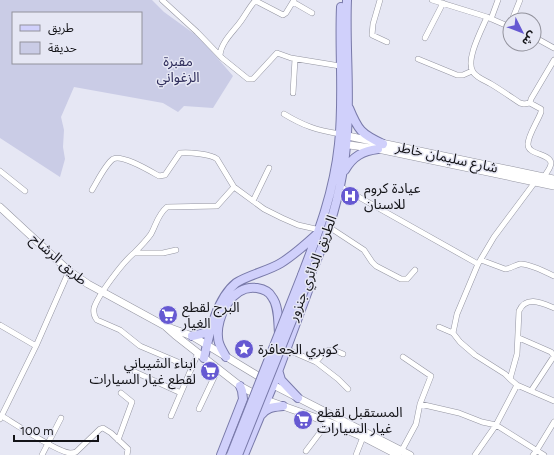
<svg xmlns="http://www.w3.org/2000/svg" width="554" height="455" viewBox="0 0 554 455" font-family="Figtree,'Noto Sans Arabic',sans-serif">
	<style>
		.green { fill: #cacce6; fill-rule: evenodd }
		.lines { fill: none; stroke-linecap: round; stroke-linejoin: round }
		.minor-casing { stroke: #9495a1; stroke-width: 6 }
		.secondary-casing { stroke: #9495a1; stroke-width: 8 }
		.primary-casing { stroke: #797aa9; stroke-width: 10 }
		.minor { stroke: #fff; stroke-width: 5 }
		.secondary { stroke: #fff; stroke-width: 7 }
		.primary { stroke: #d0d0fb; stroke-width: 8 }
		.primary-bridge-casing { stroke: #797aa9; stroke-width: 10; stroke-linecap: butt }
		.primary-bridge { stroke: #d0d0fb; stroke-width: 8 }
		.labels { text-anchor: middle; stroke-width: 3; stroke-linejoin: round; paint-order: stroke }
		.park-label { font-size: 14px; fill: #2f2d5b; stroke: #e6e7f4 }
		.street-label { font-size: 14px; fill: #131317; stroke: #e6e7f4 }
		.poi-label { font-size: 14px; fill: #131317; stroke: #e6e7f4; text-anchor: start }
	</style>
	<rect width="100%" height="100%" fill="#e6e7f4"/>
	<path class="green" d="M0,0H152L164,12L200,38L233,76L213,108L184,106L178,112L163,103L74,87L61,117L64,130L63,147L65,159L60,177L0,138ZM13,13H141V63H13Z"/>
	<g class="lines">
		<g class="minor-casing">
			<path id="minor" d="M162,0L197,32L222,58L248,79H253L277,53L291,58L340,66
				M380,0L373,24L372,35L387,42
				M432,0L487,17L510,27
				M293,2L312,13
				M487,17C482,29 465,60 473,72C477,78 486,81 491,84C501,90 511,97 520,103L524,104L530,103L541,109V112C538,121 528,135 528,144C527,155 550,153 551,163C551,168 546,173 544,177
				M491,19L498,0
				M512,20L520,0
				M534,37L554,48
				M425,38L443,3
				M220,55C221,42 234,31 241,21C246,14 249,8 254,2H258L283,15L286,13L294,0
				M418,59L457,75H463L472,71
				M293,93L295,59
				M530,103L531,99L554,60
				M284,114C304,126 316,130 340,134
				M0,171L25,191
				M341,187L478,264
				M92,190C97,182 105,165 113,159C122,154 150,171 159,176L165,175L180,153C188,152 211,154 217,159L234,187L264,209L282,218L298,225L320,230
				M253,201L269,168
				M329,227L364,250L372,262L376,266L401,279H407L415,270
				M176,250L163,253H134C123,262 98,295 94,308C93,313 94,316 97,320L120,330L140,346L192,368
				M134,253C140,247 146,241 151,234C156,225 158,214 167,207L217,206L234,187
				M481,260L505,269C510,269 515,265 520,264C528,263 546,272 554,276
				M0,325L36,346
				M439,327L453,333L460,342L475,355L505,374L510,379
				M453,333L457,314L478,264L494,237L535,182
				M519,338L551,352L554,356L531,391
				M286,349L316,362L338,379L348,389
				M403,357L431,376L420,404
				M316,362C327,349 328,347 343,354
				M135,372L181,393
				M517,385L554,401
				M199,409L218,369
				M2,416C15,424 57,452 70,453C73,453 74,453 76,452L100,429L103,428L111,433L128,449L127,455
				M171,416L198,353
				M0,419L36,346L69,271
				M118,440L132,402L121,393
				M402,450L416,424L420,404L459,413L482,422L496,425L544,455
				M306,451L328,422
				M42,455L61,418
				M356,455L363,437
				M475,455L496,425L517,385L510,379L517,354L519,311C526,295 542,303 554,308
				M533,455L537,450L554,422"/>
		</g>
		<g class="secondary-casing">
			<path id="secondary" d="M343,135L554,179
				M342,144L378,149L554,186
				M0,207L69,271L88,284L165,326L192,336L273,385L410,455
				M166,327L175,335L240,386L266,400L331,423L363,437L398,455"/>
		</g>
		<g class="primary-casing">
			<path id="primary" d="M349,108C358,130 361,134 383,144
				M345,170C353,156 363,151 378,149
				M302,275C319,231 334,192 339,144C344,98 339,52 341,7
				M309,278C328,236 342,192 346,146C351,98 345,49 347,0
				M192,336L205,333L211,328
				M226,357C223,351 218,345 218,337C216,317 232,284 257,288C263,289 269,291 272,297C279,306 278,322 279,333
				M204,358C209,335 216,299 236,283C248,275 268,271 281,263C294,255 306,244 317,234
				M278,370L281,380L298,398
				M261,415C267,407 274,407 283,406
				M221,455L243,399L242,391L240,386
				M244,455L273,385L309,288"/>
		</g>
		<use href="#minor" class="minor"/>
		<use href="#secondary" class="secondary"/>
		<use href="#primary" class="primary"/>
		<g class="primary-bridge-casing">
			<path id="primary-bridge" d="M231,455L302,275
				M238,455L309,278"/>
		</g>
		<use href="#primary-bridge" class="primary-bridge"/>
	</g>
	<defs>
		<g id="hospital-disc" transform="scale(1)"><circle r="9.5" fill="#6659d2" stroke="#e6e7f4"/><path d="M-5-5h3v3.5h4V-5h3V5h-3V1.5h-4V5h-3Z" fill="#fff"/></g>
		<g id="supermarket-disc" transform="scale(1)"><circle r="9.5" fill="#6659d2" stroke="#e6e7f4"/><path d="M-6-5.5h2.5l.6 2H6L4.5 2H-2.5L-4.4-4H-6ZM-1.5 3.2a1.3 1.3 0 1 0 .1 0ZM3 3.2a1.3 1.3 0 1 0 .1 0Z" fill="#fff"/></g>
		<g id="sight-disc" transform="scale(1)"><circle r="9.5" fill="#6659d2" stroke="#e6e7f4"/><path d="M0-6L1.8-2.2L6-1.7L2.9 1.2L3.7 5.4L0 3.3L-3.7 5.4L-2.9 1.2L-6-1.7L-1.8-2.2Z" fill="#fff"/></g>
	</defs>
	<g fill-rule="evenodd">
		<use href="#hospital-disc" x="350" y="196"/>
		<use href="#supermarket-disc" x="168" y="315"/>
		<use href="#sight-disc" x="244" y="349"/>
		<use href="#supermarket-disc" x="210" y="371"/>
		<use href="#supermarket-disc" x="303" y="420"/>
	</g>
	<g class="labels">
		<g class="park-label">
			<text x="178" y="66">مقبرة<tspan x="178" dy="16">الزغواني</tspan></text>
		</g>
		<g class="street-label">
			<text transform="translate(447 157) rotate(12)" y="5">شارع سليمان خاطر</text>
			<text transform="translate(59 259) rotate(41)" y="5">طريق الرشاح</text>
			<text transform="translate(312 268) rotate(-69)" y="5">الطريق الدائري جنزور</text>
		</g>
		<g class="poi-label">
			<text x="364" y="193">عيادة كروم<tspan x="364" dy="16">للاسنان</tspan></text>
			<text x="182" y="312">البرج لقطع<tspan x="182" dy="16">الغيار</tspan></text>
			<text x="258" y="354">كوبري الجعافرة</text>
			<text x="196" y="368" text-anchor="end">ابناء الشيباني<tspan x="196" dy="16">لقطع غيار السيارات</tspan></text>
			<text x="317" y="417">المستقبل لقطع<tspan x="317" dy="16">غيار السيارات</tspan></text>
		</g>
	</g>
	<rect x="12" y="12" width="130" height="52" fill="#e6e7f4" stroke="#92929c"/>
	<rect x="20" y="25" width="20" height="6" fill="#d0d0fb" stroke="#92929c"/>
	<text x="48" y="32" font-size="12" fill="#131317">طريق</text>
	<rect x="20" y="42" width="20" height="12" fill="#cacce6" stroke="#92929c"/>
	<text x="48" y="52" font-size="12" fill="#131317">حديقة</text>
	<g transform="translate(522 32) rotate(132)"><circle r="19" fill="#e6e7f4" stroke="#92929c"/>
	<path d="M0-3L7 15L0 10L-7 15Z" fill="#6659d2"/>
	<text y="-6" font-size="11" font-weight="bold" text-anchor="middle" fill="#131317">ش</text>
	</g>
	<path d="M14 435v6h84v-6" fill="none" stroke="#131317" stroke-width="2"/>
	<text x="20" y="435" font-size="12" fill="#131317" stroke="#e6e7f4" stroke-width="3" paint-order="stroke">100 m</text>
</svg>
